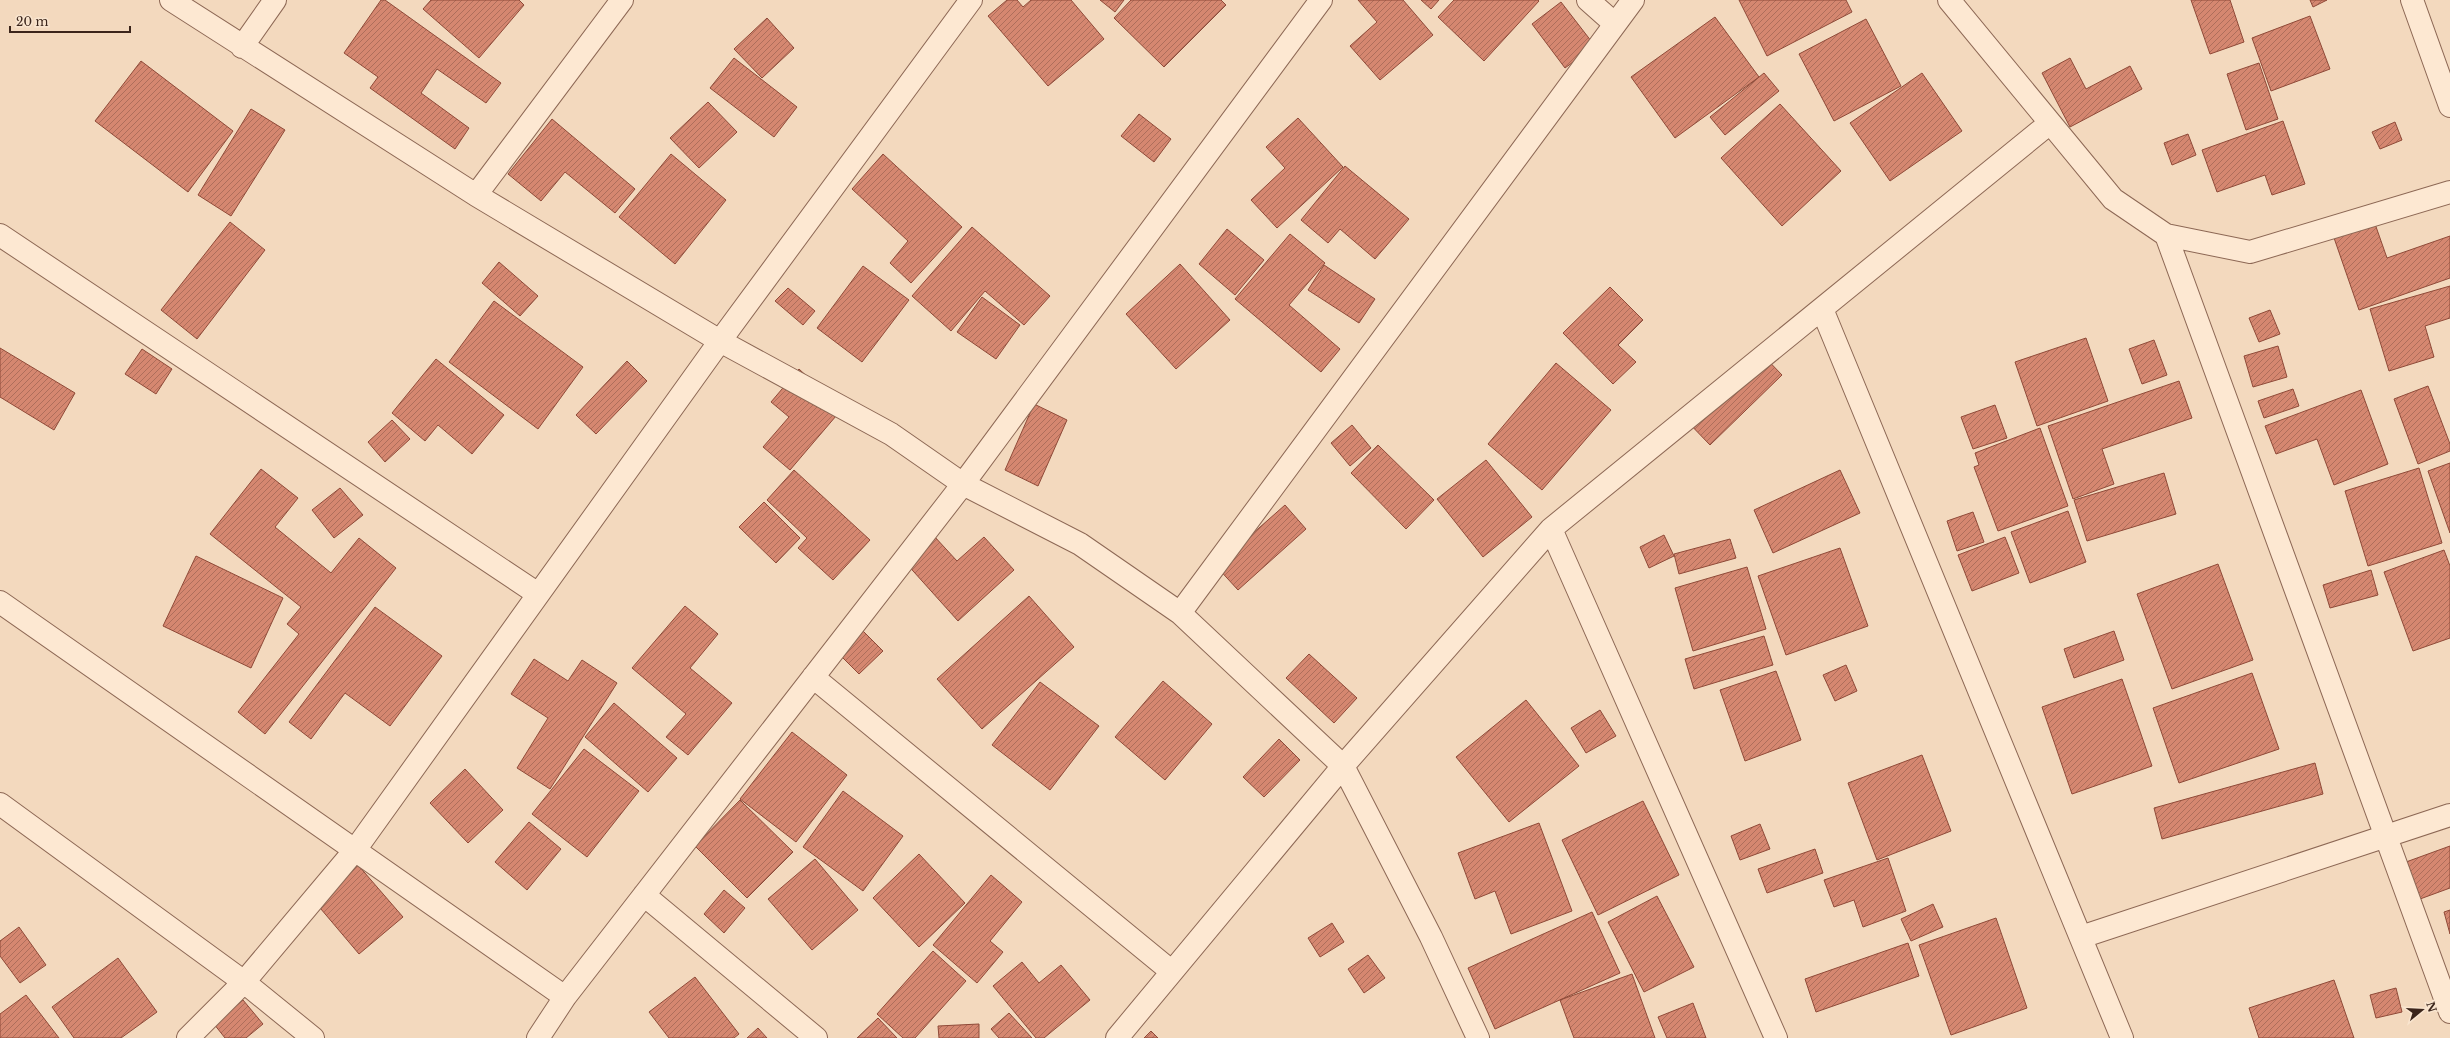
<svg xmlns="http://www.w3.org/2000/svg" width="2450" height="1038" viewBox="0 0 2450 1038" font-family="'Libre Baskerville',serif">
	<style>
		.building { fill: url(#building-hatch); stroke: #8f4a38 }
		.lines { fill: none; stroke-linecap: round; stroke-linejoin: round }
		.minor-casing { stroke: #8d6855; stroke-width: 24 }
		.minor { stroke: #fde8d2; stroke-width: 22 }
	</style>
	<defs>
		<pattern id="building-hatch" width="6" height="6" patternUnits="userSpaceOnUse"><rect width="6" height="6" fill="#d58770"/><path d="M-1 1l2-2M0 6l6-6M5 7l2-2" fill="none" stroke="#ae6e5b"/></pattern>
	</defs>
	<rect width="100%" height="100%" fill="#f3d9be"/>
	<path class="building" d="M381,0H385L501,83L486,103L437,69L421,93L469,128L455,149L370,88L378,77L344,53Z
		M431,0H519L524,5L479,58L423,9Z
		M1007,0H1017L1023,7L1031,0H1071L1104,39L1048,86L988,16Z
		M1100,0H1124L1115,12Z
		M1131,0H1221L1226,5L1164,67L1114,18Z
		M1358,0H1403L1433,35L1380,80L1350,46L1377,22Z
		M1421,0H1439L1431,9Z
		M1454,0H1538L1539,1L1484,61L1438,17Z
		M1739,0H1846L1852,12L1767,56Z
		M2191,0H2230L2244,42L2210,54Z
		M2310,0H2327L2313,7Z
		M1561,2L1595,46L1565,68L1532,24Z
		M2310,16L2330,69L2271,91L2252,38Z
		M1715,17L1759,77L1675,138L1631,77Z
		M767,18L794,48L762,78L734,49Z
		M1866,19L1901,86L1834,121L1799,54Z
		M734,58L797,107L774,137L710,88Z
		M2070,58L2086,89L2130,66L2142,89L2070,127L2042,73Z
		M141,61L233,131L188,192L95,121Z
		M2259,63L2278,119L2246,130L2227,74Z
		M1764,73L1779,91L1725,135L1710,117Z
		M1922,73L1962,131L1890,181L1850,123Z
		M708,102L737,132L699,168L670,138Z
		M1780,104L1841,171L1782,226L1721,158Z
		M251,109L285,130L231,216L198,195Z
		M1139,114L1171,139L1154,162L1121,136Z
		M1298,118L1343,167L1277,228L1251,200L1285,168L1266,147Z
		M552,119L635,189L615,213L565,172L541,201L508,174Z
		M2283,121L2305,184L2272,195L2265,175L2217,192L2202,150Z
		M2395,122L2402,140L2380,149L2372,132Z
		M2188,134L2196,155L2172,165L2164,143Z
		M671,154L726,200L675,264L619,217Z
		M883,154L962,227L911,283L890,263L908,241L852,189Z
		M1345,166L1409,219L1375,259L1340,229L1328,243L1301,220Z
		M2374,221L2387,258L2450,236V278L2359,310L2333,235Z
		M230,222L265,250L197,339L161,310Z
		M972,227L1050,296L1024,325L985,291L951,331L912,296Z
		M1227,229L1264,260L1235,295L1199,264Z
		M1290,234L1325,263L1289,305L1340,349L1321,372L1235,299Z
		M499,262L538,296L520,316L482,283Z
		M1180,264L1230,320L1176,369L1126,314Z
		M1324,265L1375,299L1359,323L1308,290Z
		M863,266L909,300L862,362L817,328Z
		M2450,286V318L2425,326L2434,357L2389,371L2370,309Z
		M1610,287L1643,320L1618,345L1636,362L1613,384L1563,333Z
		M788,288L815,311L803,325L775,301Z
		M982,297L1020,325L996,359L957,332Z
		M494,301L583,367L538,429L449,362Z
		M2270,310L2280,334L2259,342L2249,318Z
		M2086,338L2108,401L2037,426L2015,362Z
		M2154,340L2167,375L2142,384L2129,349Z
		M2278,346L2287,377L2253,387L2244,356Z
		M0,348L75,393L54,430L0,397Z
		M1756,348L1782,375L1710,445L1684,418Z
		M142,349L172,369L156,394L125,374Z
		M436,359L504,415L472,454L438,425L425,441L392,413Z
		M627,361L647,381L596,434L576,415Z
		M1556,363L1611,410L1542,490L1488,444Z
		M799,369L842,409L790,470L763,447L789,417L771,402Z
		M2179,381L2192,418L2102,449L2114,484L2073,499L2048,426Z
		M2428,386L2450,444V451L2418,464L2394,399Z
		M2293,389L2299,406L2264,418L2258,401Z
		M2361,390L2388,464L2334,485L2317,439L2276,454L2265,426Z
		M1034,404L1067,420L1038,486L1005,470Z
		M1995,405L2007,438L1973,449L1961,417Z
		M392,420L410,439L385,462L368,442Z
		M1352,425L1371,448L1350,466L1331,443Z
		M2040,428L2068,506L1998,531L1974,467L1979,465L1975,453Z
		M1378,445L1434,500L1406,529L1351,473Z
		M1486,460L1532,517L1483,557L1437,499Z
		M2450,463V533L2428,471Z
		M2419,468L2442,543L2368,566L2345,491Z
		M261,469L298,498L275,527L331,573L359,538L396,568L265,734L238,712L299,634L287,624L301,607L210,534Z
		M794,470L870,540L833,580L798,548L807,538L767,500Z
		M1840,470L1860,513L1773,553L1754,510Z
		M2164,473L2176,514L2087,541L2074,500Z
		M340,488L363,515L334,538L312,510Z
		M764,502L800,538L776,563L739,527Z
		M1285,505L1306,529L1238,590L1216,566Z
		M2068,511L2086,562L2030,583L2011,532Z
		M1973,512L1984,542L1957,551L1947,521Z
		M1664,535L1674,556L1649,568L1640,547Z
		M934,536L957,561L984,537L1014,570L958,621L905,562Z
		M2005,537L2019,573L1972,591L1958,555Z
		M1730,539L1736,558L1679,574L1674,554Z
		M1840,548L1868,626L1786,655L1758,576Z
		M2444,550L2450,566V638L2413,651L2384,572Z
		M196,556L283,598L251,668L163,626Z
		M2218,564L2253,660L2172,689L2137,594Z
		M1747,567L1766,629L1693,651L1675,588Z
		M2371,570L2378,595L2330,608L2323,585Z
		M1029,596L1074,647L982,729L937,679Z
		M685,606L718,634L690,668L732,703L688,755L666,737L686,714L632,668Z
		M375,607L442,656L390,726L345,693L311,739L289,722Z
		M860,628L883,651L859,674L836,651Z
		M2114,631L2124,660L2074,678L2064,649Z
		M1764,636L1773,665L1694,689L1685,659Z
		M1309,654L1357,698L1334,723L1286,678Z
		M534,659L568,681L582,660L617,683L550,789L517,768L548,718L511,694Z
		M1846,665L1857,691L1835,701L1823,675Z
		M1776,671L1801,740L1745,761L1720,690Z
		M2252,673L2279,749L2179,783L2153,708Z
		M2122,679L2152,766L2072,794L2042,707Z
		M1163,681L1212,724L1165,780L1115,737Z
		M1040,682L1099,726L1050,790L992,745Z
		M1526,700L1579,766L1509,822L1456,757Z
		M614,703L677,758L648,792L585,737Z
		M1600,710L1616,736L1586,753L1571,728Z
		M792,732L847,775L796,842L740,799Z
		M1279,739L1300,760L1264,797L1243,777Z
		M584,749L639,791L587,857L532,814Z
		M1922,755L1951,831L1877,860L1848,783Z
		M2315,763L2323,794L2162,839L2154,808Z
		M465,769L503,810L468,843L430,803Z
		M843,791L903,836L863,891L803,847Z
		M740,800L793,852L747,898L695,846Z
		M1643,801L1679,875L1598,915L1562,840Z
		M529,822L561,849L527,890L495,862Z
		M1539,823L1572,911L1511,934L1495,891L1475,899L1458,853Z
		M1760,824L1770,849L1740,860L1731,836Z
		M2450,846V888L2420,899L2406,862Z
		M1815,849L1823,873L1767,893L1758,869Z
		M919,854L965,903L919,947L873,898Z
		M1888,858L1906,911L1863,927L1854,900L1834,907L1824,880Z
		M815,859L858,910L812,950L768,899Z
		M358,865L403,917L359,954L315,902Z
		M991,875L1022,902L990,941L1003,952L977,983L933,945Z
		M724,890L745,908L724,933L704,914Z
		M1657,896L1694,967L1644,992L1608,922Z
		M1933,904L1943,927L1911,941L1901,919Z
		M2450,910V934L2444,912Z
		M1592,912L1620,973L1495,1029L1468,968Z
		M1996,918L2027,1008L1951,1035L1919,945Z
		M1332,923L1344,942L1320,957L1308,938Z
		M19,927L46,965L20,983L0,956V941Z
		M1908,943L1919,976L1816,1012L1805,979Z
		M933,951L966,981L915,1038H903L877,1014Z
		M1368,955L1385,978L1364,993L1348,969Z
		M118,958L157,1012L121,1038H74L52,1007Z
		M1022,962L1039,983L1061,965L1090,1000L1044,1038H1036L993,986Z
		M1632,974L1655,1038H1574L1560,1000Z
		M695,977L739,1034L734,1038H669L649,1012Z
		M2334,980L2354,1038H2259L2249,1008Z
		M2396,988L2402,1012L2376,1018L2370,995Z
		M26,995L59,1038H0V1014Z
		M243,1000L263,1024L246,1038H225L214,1024Z
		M1693,1003L1706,1038H1667L1658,1017Z
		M1009,1013L1032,1038H999L991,1029Z
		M878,1018L897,1038H857Z
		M979,1024V1038H939L938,1026Z
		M758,1028L767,1038H747Z
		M1151,1031L1158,1038H1144Z"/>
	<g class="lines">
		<g class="minor-casing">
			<path id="minor" d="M171,0L476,195L720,341L891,434L963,484L1080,544L1180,613L1343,766L1431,937L1478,1038
				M1588,0L1615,24
				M1949,0L2113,199L2166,235L2250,252L2450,192
				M2412,0L2450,106
				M242,47L275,0
				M476,195L622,0
				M0,235L538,594
				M2166,235L2450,1012
				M1822,309L2122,1038
				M1551,529L1776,1038
				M0,602L565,997
				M1180,613L1633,0
				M813,677L1171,971
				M0,804L244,982L313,1038
				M644,895L816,1038
				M2081,937L2450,815
				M188,1038L244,982L355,850L720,341L971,0
				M538,1038L565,997L963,484L1321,0
				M1117,1038L1343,766L1551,529L2050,123"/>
		</g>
		<use href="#minor" class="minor"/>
	</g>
	<g transform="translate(2422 1010) rotate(72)" stroke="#f9e5cf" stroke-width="3" paint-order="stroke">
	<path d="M0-3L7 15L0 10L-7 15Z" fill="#3b251b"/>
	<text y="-6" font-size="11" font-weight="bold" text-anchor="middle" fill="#3b251b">N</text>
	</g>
	<path d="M10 26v6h120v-6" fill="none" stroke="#3b251b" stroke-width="2"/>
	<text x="16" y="26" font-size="12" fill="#3b251b" stroke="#f9e5cf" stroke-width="3" paint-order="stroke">20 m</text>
</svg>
